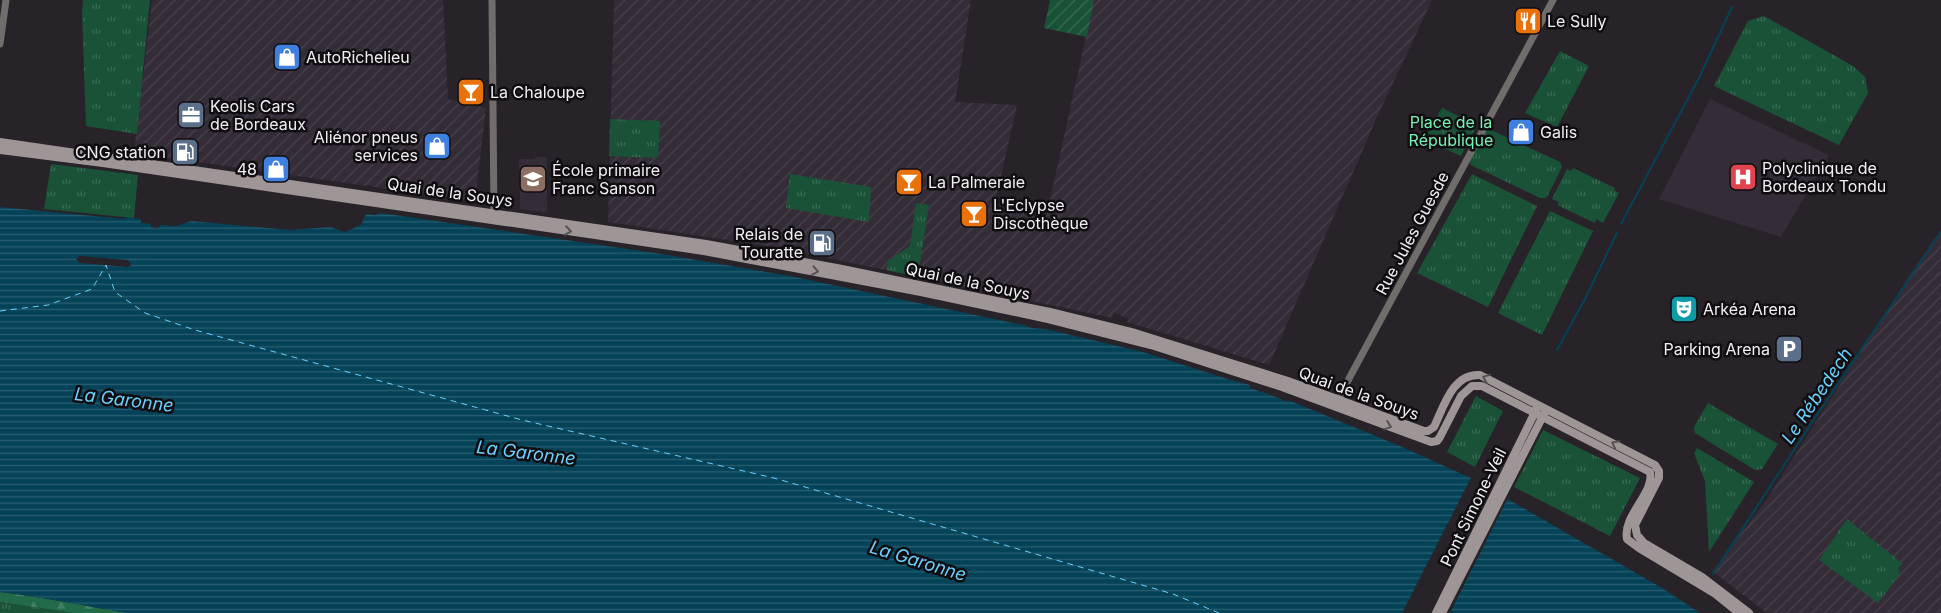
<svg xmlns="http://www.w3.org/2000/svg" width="1941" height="613" viewBox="0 0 1941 613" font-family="Inter,sans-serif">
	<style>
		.built { fill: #342c37 }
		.industrial { fill: url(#industrial-furrows) }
		.grass { fill: url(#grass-tufts) }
		.forest { fill: url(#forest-firs) }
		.garden { fill: url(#garden-furrows) }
		.water { fill: url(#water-rules) }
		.pier { fill: #282329 }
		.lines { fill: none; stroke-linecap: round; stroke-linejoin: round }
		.stream { stroke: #044258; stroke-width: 2 }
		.ferry { stroke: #69d0fd; stroke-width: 1; stroke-dasharray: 6 5; stroke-linecap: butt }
		.tertiary { stroke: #726d6d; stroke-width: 7 }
		.secondary { stroke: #9e9696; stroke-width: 8 }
		.oneway { stroke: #565253 }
		.labels { text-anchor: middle; stroke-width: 5; stroke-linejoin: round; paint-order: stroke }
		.poi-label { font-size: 16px; fill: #f3eff4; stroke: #0f0d10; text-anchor: start }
		.park-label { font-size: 16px; fill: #76f3b4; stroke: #0f0d10 }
		.street-label { font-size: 16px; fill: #f3eff4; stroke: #0f0d10 }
		.water-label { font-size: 18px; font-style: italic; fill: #69d0fd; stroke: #0f0d10 }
	</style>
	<defs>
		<pattern id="industrial-furrows" width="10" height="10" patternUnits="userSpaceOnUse" patternTransform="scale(1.25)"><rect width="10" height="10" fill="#342c37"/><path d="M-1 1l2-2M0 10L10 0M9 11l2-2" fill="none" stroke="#48414b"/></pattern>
		<pattern id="grass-tufts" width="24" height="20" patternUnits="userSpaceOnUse" patternTransform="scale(1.25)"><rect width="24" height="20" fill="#195237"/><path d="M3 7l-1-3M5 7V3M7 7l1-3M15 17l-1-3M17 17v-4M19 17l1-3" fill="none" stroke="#3b6b55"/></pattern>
		<pattern id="forest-firs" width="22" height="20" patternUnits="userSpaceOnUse" patternTransform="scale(1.25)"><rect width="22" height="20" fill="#226b49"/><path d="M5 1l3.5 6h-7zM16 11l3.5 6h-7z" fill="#438064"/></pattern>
		<pattern id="garden-furrows" width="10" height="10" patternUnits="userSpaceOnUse" patternTransform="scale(1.25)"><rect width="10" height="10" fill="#195237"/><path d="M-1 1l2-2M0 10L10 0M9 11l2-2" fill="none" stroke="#3b6b55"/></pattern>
		<pattern id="water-rules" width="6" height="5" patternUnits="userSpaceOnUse" patternTransform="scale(1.25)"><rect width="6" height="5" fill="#044258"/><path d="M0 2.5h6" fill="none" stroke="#295e71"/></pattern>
	</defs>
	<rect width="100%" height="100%" fill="#282329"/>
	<path class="built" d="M1710,99L1829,155L1781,237L1659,199Z
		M535,157H547V213L520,209L519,159H535Z"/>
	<path class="industrial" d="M152,0H443L448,99L486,108L475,201L134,153Z
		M614,0H971L955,102L1017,105L994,207L1046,218L1094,0H1432L1377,117L1269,365L1127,322L1128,318L1114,313L1112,318L781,248L608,222Z
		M1941,230V613H1767L1712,571L1763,505L1917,264Z"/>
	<path class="grass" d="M83,0H150L137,134L86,126L82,13Z
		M1764,16L1853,66L1865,77L1868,93L1839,145L1714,86L1748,21Z
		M1560,51L1589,66L1557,127L1525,113Z
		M1442,108L1477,125L1461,156L1424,139Z
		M610,119L660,121L658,158L609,156Z
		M1489,129L1560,162L1562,167L1547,197L1544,198H1540L1471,165L1470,160L1485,132Z
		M51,164L138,175L134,218L44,209Z
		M1573,168L1615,188L1614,190L1619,193L1603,223L1596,219L1595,223L1557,205L1559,202L1552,199L1567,169L1571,171Z
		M790,174L871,187L869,222L786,208Z
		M1472,174L1537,206L1488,307L1417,273Z
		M916,203L929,205L919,270C909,278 898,272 887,270L888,261L910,246Z
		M1550,211L1593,231L1542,335L1498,313Z
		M1476,396L1503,411L1475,467L1447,452Z
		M1708,403L1778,444L1762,469L1755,470L1695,433L1694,427Z
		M1543,430L1640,478L1610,536L1514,487Z
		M1697,448L1754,482L1709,552L1705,481L1694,453Z
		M1847,519L1903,564L1898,567L1900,574L1878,603L1819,560Z
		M0,602L73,613H0Z"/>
	<path class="forest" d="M0,592C43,597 85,606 128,613H73L0,602Z"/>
	<path class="garden" d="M1050,0H1094L1087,37L1044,28Z"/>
	<path class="water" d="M0,207L125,219L126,217L141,219V223L151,224V227L159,228L160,225L176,226L191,221L290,230L330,227L345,232L361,225L366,214L375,215L381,213L662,254L790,276L1023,325L1032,328L1046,329L1143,352L1231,380L1250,385V388L1279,398L1286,402L1288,400L1400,446L1473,479L1662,588L1700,613H128C85,606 43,597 0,592Z"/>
	<path class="pier" d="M80,256L128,260L131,265L128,267L80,263L76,259Z
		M1472,476L1509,496L1450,613H1402Z"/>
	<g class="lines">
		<path class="stream" d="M1621,224L1699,78L1732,7
			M1557,350L1585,299L1617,233
			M1713,574L1811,424L1941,232"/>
		<path class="ferry" d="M0,311L48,305L92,289L106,265L115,292L145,313L195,330L522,420L774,478L1173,594L1219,613"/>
		<path class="tertiary" d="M492,0L494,217
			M0,44L6,0
			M1338,399L1553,0"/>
		<path class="secondary" d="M0,142L706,244L842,269L1050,312L1135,333L1288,381L1424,431H1428L1434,427C1444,406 1453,373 1480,375L1655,465L1659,471V478L1635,525L1637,535L1644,543L1702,577L1749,613
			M0,150L103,163L704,251L921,292L1048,319L1151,345L1282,387L1431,442L1437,441L1440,437L1461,396L1472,386H1482L1650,472C1655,493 1622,516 1627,539L1639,548L1714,593L1739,613
			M1436,613L1537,408
			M1442,613L1544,414"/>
	</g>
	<defs><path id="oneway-chevron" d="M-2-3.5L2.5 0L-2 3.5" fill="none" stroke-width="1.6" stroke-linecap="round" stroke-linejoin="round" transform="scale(1.25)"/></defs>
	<g class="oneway">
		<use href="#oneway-chevron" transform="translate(568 231) rotate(8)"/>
		<use href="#oneway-chevron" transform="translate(815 271) rotate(11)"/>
		<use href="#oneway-chevron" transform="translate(1486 378) rotate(-158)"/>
		<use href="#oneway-chevron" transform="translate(1388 426) rotate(21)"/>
		<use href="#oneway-chevron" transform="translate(1615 444) rotate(-153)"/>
	</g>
	<defs>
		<g id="restaurant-square" transform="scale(1.4375)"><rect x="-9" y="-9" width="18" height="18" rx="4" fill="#e8710a" stroke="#0f0d10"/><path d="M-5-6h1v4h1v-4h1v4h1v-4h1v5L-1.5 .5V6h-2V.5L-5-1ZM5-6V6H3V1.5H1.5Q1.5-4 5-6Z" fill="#fff"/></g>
		<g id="shop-square" transform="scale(1.4375)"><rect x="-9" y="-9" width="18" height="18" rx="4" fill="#3f7fe0" stroke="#0f0d10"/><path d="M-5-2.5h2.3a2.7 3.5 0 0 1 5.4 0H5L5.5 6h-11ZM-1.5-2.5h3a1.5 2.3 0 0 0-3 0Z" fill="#fff"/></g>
		<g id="bar-square" transform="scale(1.4375)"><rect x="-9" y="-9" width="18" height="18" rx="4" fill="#e8710a" stroke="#0f0d10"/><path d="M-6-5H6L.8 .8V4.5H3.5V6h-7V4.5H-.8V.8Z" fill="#fff"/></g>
		<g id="office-square" transform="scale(1.4375)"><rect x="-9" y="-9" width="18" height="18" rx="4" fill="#5c6f8a" stroke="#0f0d10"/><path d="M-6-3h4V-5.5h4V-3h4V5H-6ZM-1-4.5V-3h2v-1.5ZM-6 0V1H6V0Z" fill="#fff"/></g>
		<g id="fuel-square" transform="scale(1.4375)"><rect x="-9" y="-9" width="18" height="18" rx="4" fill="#5c6f8a" stroke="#0f0d10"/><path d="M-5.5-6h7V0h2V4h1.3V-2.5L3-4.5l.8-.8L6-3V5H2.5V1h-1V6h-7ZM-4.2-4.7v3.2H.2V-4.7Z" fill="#fff"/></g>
		<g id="hospital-square" transform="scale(1.4375)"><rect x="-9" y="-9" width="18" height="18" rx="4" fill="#e0444e" stroke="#0f0d10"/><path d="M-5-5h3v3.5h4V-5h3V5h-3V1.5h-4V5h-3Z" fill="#fff"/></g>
		<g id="school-square" transform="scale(1.4375)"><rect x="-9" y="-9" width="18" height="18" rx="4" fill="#8d6e63" stroke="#0f0d10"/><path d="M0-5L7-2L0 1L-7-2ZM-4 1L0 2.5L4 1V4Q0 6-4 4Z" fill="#fff"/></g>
		<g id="theatre-square" transform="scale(1.4375)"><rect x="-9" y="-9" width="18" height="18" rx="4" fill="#0f9aa8" stroke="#0f0d10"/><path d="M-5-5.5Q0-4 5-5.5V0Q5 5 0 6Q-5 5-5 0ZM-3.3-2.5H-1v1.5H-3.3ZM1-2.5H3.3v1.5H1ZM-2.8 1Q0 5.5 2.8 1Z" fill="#fff"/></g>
		<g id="parking-square" transform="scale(1.4375)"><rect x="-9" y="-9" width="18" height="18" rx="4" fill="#5c6f8a" stroke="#0f0d10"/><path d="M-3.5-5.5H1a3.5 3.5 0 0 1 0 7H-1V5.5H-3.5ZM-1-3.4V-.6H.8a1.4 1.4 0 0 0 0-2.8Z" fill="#fff"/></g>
	</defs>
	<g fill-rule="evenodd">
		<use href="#restaurant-square" x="1528" y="21"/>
		<use href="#shop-square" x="287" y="57"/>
		<use href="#bar-square" x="471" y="92"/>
		<use href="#office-square" x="191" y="115"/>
		<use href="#shop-square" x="1521" y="132"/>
		<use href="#shop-square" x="437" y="146"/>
		<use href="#fuel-square" x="185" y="152"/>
		<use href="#shop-square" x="276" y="169"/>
		<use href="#hospital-square" x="1743" y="177"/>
		<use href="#school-square" x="533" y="179"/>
		<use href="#bar-square" x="909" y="182"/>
		<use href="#bar-square" x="974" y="214"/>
		<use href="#fuel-square" x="822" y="243"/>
		<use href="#theatre-square" x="1684" y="309"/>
		<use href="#parking-square" x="1789" y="349"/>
	</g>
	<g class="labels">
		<g class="poi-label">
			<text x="1547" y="27">Le Sully</text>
			<text x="306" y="63">AutoRichelieu</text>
			<text x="490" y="98">La Chaloupe</text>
			<text x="210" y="112">Keolis Cars<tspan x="210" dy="18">de Bordeaux</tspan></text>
			<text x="1540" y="138">Galis</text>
			<text x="418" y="143" text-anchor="end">Aliénor pneus<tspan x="418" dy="18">services</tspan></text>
			<text x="166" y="158" text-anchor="end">CNG station</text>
			<text x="1762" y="174">Polyclinique de<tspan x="1762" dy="18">Bordeaux Tondu</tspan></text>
			<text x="257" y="175" text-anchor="end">48</text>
			<text x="552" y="176">École primaire<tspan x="552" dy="18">Franc Sanson</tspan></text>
			<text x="928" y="188">La Palmeraie</text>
			<text x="993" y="211">L'Eclypse<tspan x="993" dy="18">Discothèque</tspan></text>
			<text x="803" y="240" text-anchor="end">Relais de<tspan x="803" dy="18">Touratte</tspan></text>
			<text x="1703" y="315">Arkéa Arena</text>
			<text x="1770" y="355" text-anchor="end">Parking Arena</text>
		</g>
		<g class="park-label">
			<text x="1451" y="128">Place de la<tspan x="1451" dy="18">République</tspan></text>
		</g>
		<g class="street-label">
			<text transform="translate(450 192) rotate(8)" y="6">Quai de la Souys</text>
			<text transform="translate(1412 233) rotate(-62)" y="6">Rue Jules Guesde</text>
			<text transform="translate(968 281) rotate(12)" y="6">Quai de la Souys</text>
			<text transform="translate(1359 393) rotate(20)" y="6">Quai de la Souys</text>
			<text transform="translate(1473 507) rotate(-64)" y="6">Pont Simone-Veil</text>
		</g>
		<g class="water-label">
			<text transform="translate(1817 396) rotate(-56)" y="6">Le Rébedech</text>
			<text transform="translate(124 400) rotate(7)" y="6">La Garonne</text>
			<text transform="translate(526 453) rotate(7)" y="6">La Garonne</text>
			<text transform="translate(918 561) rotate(17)" y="6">La Garonne</text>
		</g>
	</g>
</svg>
